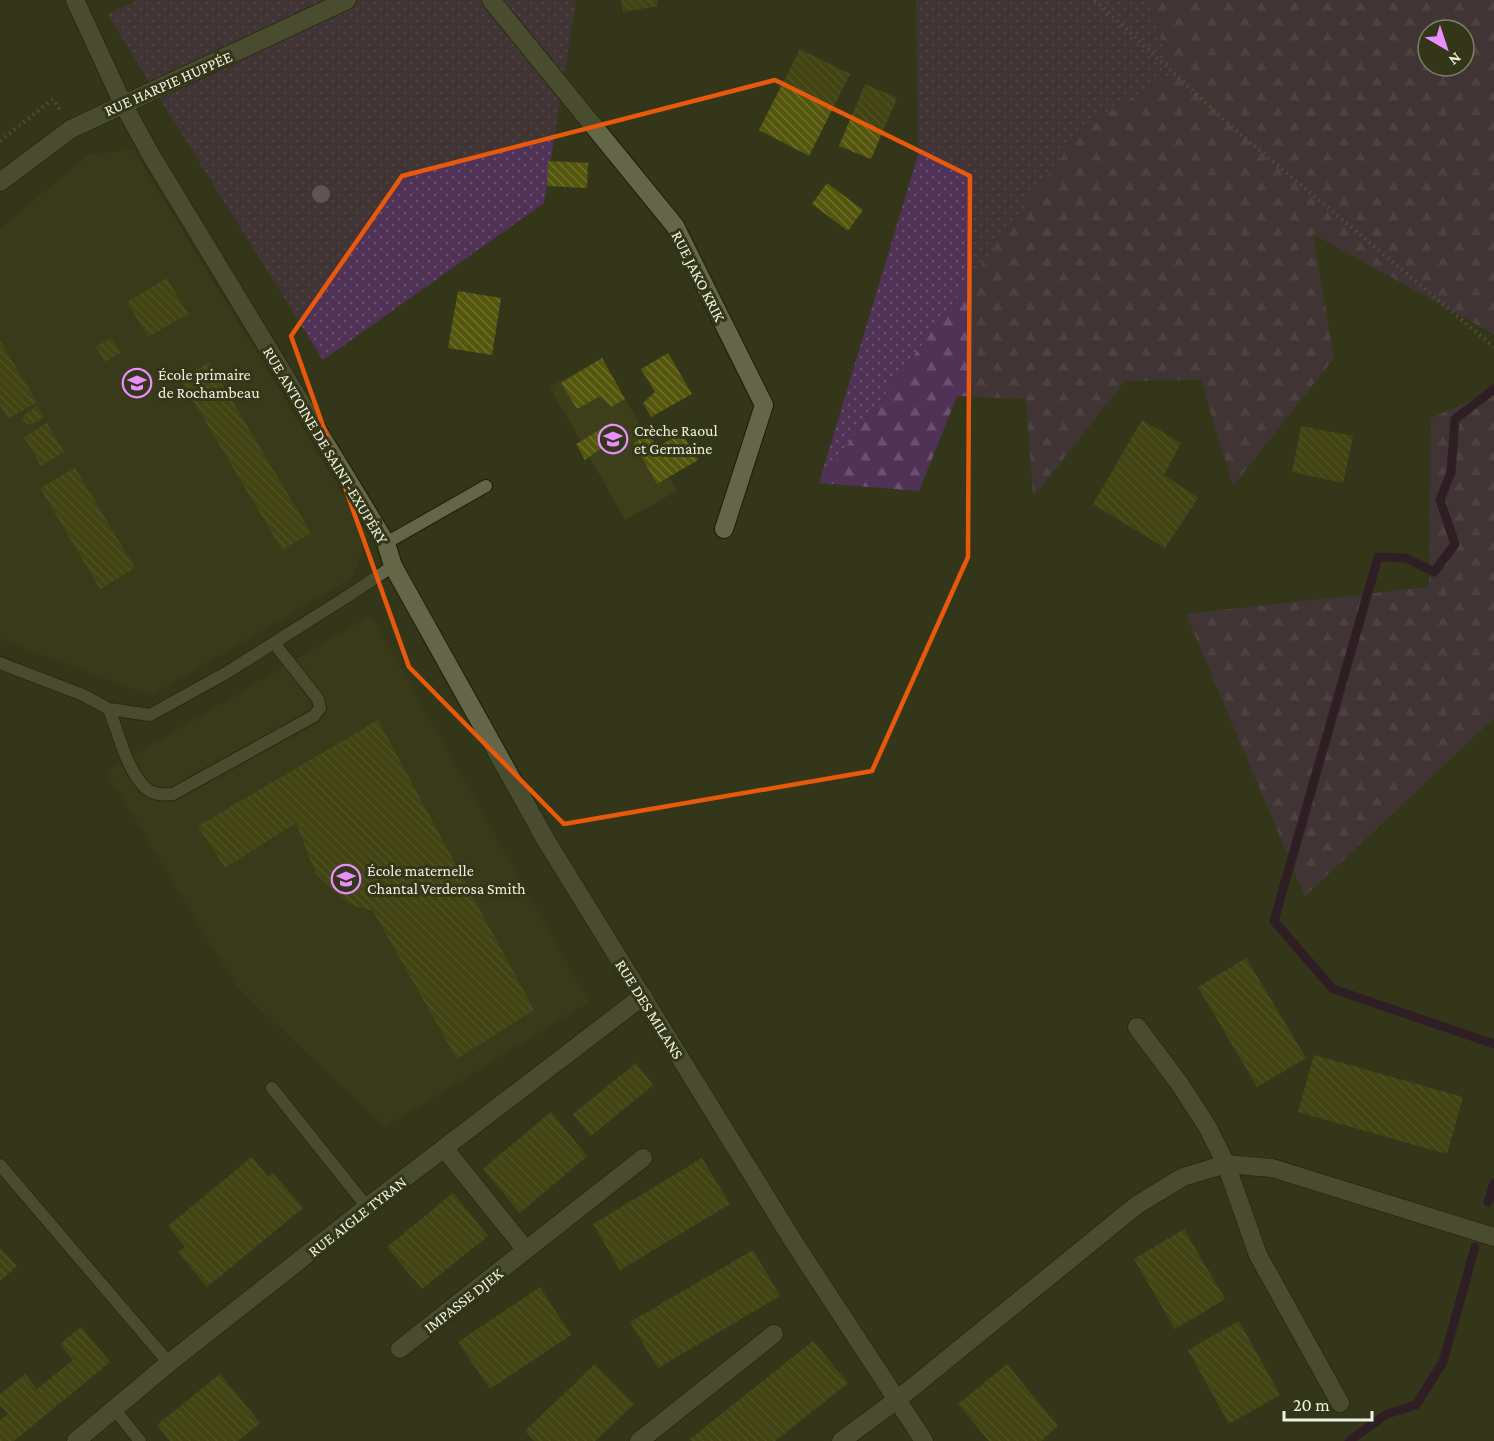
<svg xmlns="http://www.w3.org/2000/svg" width="1494" height="1441" viewBox="0 0 1494 1441" font-family="'Crimson Pro',serif">
	<style>
		.built { fill: #3d3f1a }
		.grass { fill: url(#grass-dots) }
		.forest { fill: url(#forest-firs); fill-rule: evenodd }
		.lines { fill: none; stroke-linecap: round; stroke-linejoin: round }
		.stream { stroke: #290432; stroke-width: 9 }
		.building { fill: url(#building-back-hatch) }
		.service-casing { stroke: #1c1d02; stroke-width: 14 }
		.minor-casing { stroke: #1c1d02; stroke-width: 20 }
		.path { stroke: #6f7158; stroke-width: 4; stroke-dasharray: 1.5 4.5; stroke-linecap: butt }
		.service { stroke: #636647; stroke-width: 12 }
		.minor { stroke: #636647; stroke-width: 18 }
		.tree { fill: #977793 }
		.marked { fill: none; stroke: #e8590c; stroke-width: 4.5; stroke-linejoin: round }
		.labels { text-anchor: middle; stroke-width: 6; stroke-linejoin: round; paint-order: stroke }
		.street-label { font-size: 16px; fill: #f0f2e1; stroke: #343619 }
		.poi-label { font-size: 16px; fill: #f0f2e1; stroke: #343619; text-anchor: start }
	</style>
	<defs>
		<pattern id="grass-dots" width="8" height="8" patternUnits="userSpaceOnUse" patternTransform="scale(1.5)"><rect width="8" height="8" fill="#503257"/><path d="M2 2h.1M6 6h.1" fill="none" stroke="#6a506f" stroke-width="1.8" stroke-linecap="round"/></pattern>
		<pattern id="forest-firs" width="22" height="20" patternUnits="userSpaceOnUse" patternTransform="scale(1.5)"><rect width="22" height="20" fill="#503257"/><path d="M5 1l3.5 6h-7zM16 11l3.5 6h-7z" fill="#6a506f"/></pattern>
		<pattern id="building-back-hatch" width="6" height="6" patternUnits="userSpaceOnUse" patternTransform="scale(1.5)"><rect width="6" height="6" fill="#54560c"/><path d="M-1 5l2 2M0 0l6 6M5-1l2 2" fill="none" stroke="#6d6f2f"/></pattern>
	</defs>
	<rect width="100%" height="100%" fill="#343619"/>
	<path class="built" d="M133,150L368,536L352,578L151,696L0,639V229L90,154Z
		M602,358L677,491L625,520L550,387Z
		M371,615L589,1002L385,1127L237,987L106,772Z"/>
	<path class="grass" d="M139,0H576L544,203L323,360L107,14Z
		M916,0H1148L1173,73L1083,128L819,483L918,155Z"/>
	<path class="forest" d="M1148,0H1494V334L1313,234L1334,358L1233,486L1201,380L1125,381L1033,497L1026,399L957,396L919,491L819,483L1083,128L1172,73ZM1428,30H1464V66H1428Z
		M1494,391V718L1305,896L1186,614L1429,587L1431,418Z"/>
	<g class="lines">
		<path class="stream" d="M1494,389L1455,419L1451,472L1440,500L1455,544L1434,572L1406,558L1378,557L1274,921L1333,989L1494,1044
			M1488,1202L1494,1183
			M1349,1441L1387,1414L1416,1405L1443,1362L1475,1247"/>
	</g>
	<path class="building" d="M621,0H657L658,6L623,12Z
		M800,49L850,74L809,156L759,130Z
		M865,84L897,98L871,159L839,146Z
		M548,161L588,163L587,188L547,186Z
		M827,183L863,210L848,231L812,204Z
		M167,278L188,314L148,337L127,302Z
		M458,291L501,298L492,355L448,348Z
		M112,338L120,353L105,362L96,346Z
		M0,341L37,402L8,419L0,405Z
		M668,353L692,394L651,417L643,403L655,392L641,369Z
		M602,358L625,399L611,407L600,396L577,409L561,383Z
		M209,362L311,533L282,550L181,380Z
		M37,406L44,417L31,425L27,424L23,420L24,415Z
		M1142,420L1181,443L1164,475L1198,498L1165,548L1093,504Z
		M47,423L64,452L41,466L24,437Z
		M611,423L623,428L610,442L585,460L576,444Z
		M1301,426L1353,436L1343,483L1292,472Z
		M682,433L698,460L657,484L634,443L647,435L659,446Z
		M75,468L135,568L100,589L40,488Z
		M378,720L534,1010L457,1059L373,911L348,904L316,874L296,823L225,868L198,826Z
		M1246,958L1306,1058L1257,1087L1198,987Z
		M1314,1055L1463,1097L1447,1154L1298,1112Z
		M636,1063L653,1085L591,1136L573,1114Z
		M551,1112L587,1156L520,1213L483,1169Z
		M252,1157L268,1177L273,1173L303,1208L207,1287L178,1252L185,1247L168,1226Z
		M702,1158L730,1204L620,1270L593,1224Z
		M453,1193L488,1236L422,1289L387,1247Z
		M1184,1229L1225,1299L1175,1329L1134,1259Z
		M0,1248L17,1266L0,1281Z
		M753,1250L780,1296L658,1368L630,1322Z
		M540,1287L571,1335L490,1389L458,1342Z
		M1239,1321L1280,1395L1229,1424L1188,1350Z
		M81,1327L110,1362L14,1441H0V1420L8,1414L0,1405V1394L25,1374L37,1389L73,1360L60,1344Z
		M813,1341L848,1383L775,1441H692L690,1439Z
		M595,1364L634,1404L595,1441H534L525,1431Z
		M1007,1364L1058,1426L1041,1441H989L958,1404Z
		M220,1374L260,1423L238,1441H170L157,1425Z"/>
	<g class="lines">
		<g class="service-casing">
			<path id="service" d="M386,543L486,486
				M0,663L83,695L109,709L150,715L226,673L348,596L393,566
				M109,709C118,732 128,774 147,789C154,795 164,795 173,794L314,716L320,708L318,699L274,643
				M272,1088L367,1207
				M0,1165L169,1363
				M115,1410L140,1441"/>
		</g>
		<g class="minor-casing">
			<path id="minor" d="M75,0L123,104L151,155L386,543L393,566L547,842L795,1244L924,1441
				M491,0L675,226L764,405L724,529
				M0,182L71,129L347,0
				M1137,1027L1179,1083L1207,1126L1226,1164L1258,1255L1340,1403
				M444,1148L526,1250
				M400,1349L643,1158
				M76,1441L169,1363L367,1207L643,996
				M639,1441L774,1334
				M841,1441L898,1399L1137,1205L1183,1177L1226,1164L1272,1168L1494,1237"/>
		</g>
		<path class="path" d="M1095,0L1233,128L1494,347
			M0,141L53,99L60,110"/>
		<use href="#service" class="service"/>
		<use href="#minor" class="minor"/>
	</g>
	<circle class="tree" cx="321" cy="194" r="9"/>
	<path d="M0 0H1494V1441H0ZM775,80L970,176L968,557L872,771L564,824L409,667L291,336L402,176Z" fill="#343619" fill-opacity=".55" fill-rule="evenodd"/>
	<path class="marked" d="M775,80L970,176L968,557L872,771L564,824L409,667L291,336L402,176Z"/>
	<defs>
		<g id="school-ring" transform="scale(1.5)"><circle r="9.5" fill="#343619" stroke="#e88eff" stroke-width="1.5"/><path d="M0-5L7-2L0 1L-7-2ZM-4 1L0 2.5L4 1V4Q0 6-4 4Z" fill="#e88eff"/></g>
	</defs>
	<g fill-rule="evenodd">
		<use href="#school-ring" x="137" y="383"/>
		<use href="#school-ring" x="613" y="439"/>
		<use href="#school-ring" x="346" y="879"/>
	</g>
	<g class="labels">
		<g class="street-label">
			<text transform="translate(168 83) rotate(-24)" y="6">RUE HARPIE HUPPÉE</text>
			<text transform="translate(699 276) rotate(63)" y="6">RUE JAKO KRIK</text>
			<text transform="translate(326 445) rotate(59)" y="6">RUE ANTOINE DE SAINT-EXUPÉRY</text>
			<text transform="translate(650 1009) rotate(58)" y="6">RUE DES MILANS</text>
			<text transform="translate(357 1216) rotate(-38)" y="6">RUE AIGLE TYRAN</text>
			<text transform="translate(463 1300) rotate(-38)" y="6">IMPASSE DJEK</text>
		</g>
		<g class="poi-label">
			<text x="158" y="380">École primaire<tspan x="158" dy="18">de Rochambeau</tspan></text>
			<text x="634" y="436">Crèche Raoul<tspan x="634" dy="18">et Germaine</tspan></text>
			<text x="367" y="876">École maternelle<tspan x="367" dy="18">Chantal Verderosa Smith</tspan></text>
		</g>
	</g>
	<g transform="translate(1446 48) rotate(141)"><circle r="28" fill="#343619" stroke="#7f8169" stroke-width="1.5"/>
	<path d="M0-4.5L10 22L0 15L-10 22Z" fill="#e88eff"/>
	<text y="-9" font-size="16" font-weight="bold" text-anchor="middle" fill="#f0f2e1">N</text>
	</g>
	<path d="M1284 1411v9h88v-9" fill="none" stroke="#f0f2e1" stroke-width="3"/>
	<text x="1293" y="1411" font-size="18" fill="#f0f2e1" stroke="#343619" stroke-width="4.5" paint-order="stroke">20 m</text>
</svg>
